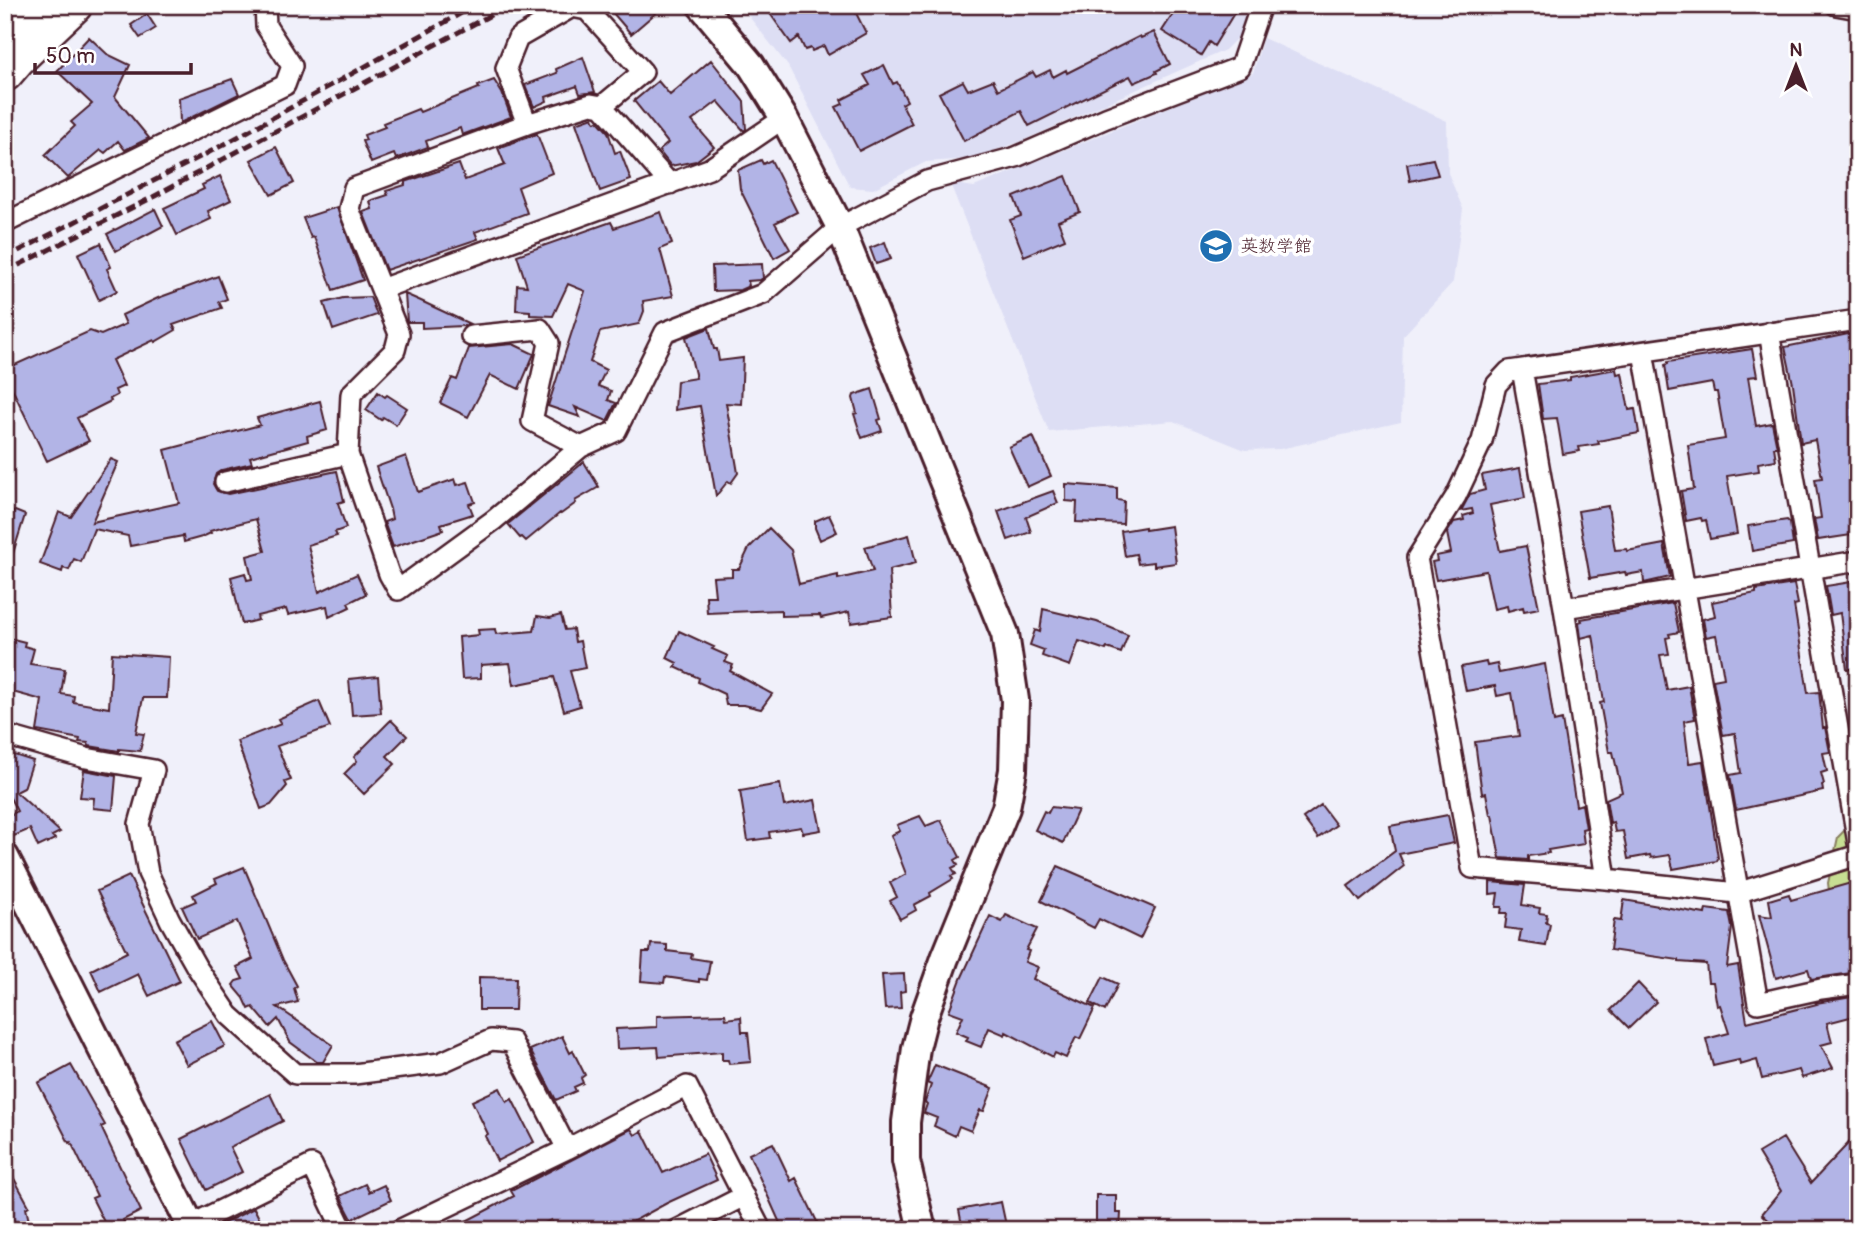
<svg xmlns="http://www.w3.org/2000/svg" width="1863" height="1235" viewBox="0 0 1863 1235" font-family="Pangolin,'Klee One',sans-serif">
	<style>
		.built { fill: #dddef4 }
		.green { fill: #c7de93; stroke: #887e5f; stroke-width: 2 }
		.building { fill: #b2b4e6; stroke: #4a1f2b; stroke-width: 2 }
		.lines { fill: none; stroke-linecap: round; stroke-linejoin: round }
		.street-casing { stroke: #4a1f2b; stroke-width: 24 }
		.secondary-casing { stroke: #4a1f2b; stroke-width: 32 }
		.highway-casing { stroke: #4a1f2b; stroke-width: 40 }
		.street { stroke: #fff; stroke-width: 19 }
		.secondary { stroke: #fff; stroke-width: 26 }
		.highway { stroke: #fff; stroke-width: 35 }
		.rail { stroke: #4a1f2b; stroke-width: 5; stroke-dasharray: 10 5; stroke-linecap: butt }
		.labels { text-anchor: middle; stroke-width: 7; stroke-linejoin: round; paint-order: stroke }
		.poi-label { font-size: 18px; fill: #4a1f2b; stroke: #fff; text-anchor: start }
	</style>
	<rect width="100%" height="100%" fill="#f0f0fa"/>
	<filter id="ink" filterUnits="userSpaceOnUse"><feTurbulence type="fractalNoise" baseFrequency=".0143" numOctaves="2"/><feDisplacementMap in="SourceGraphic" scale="14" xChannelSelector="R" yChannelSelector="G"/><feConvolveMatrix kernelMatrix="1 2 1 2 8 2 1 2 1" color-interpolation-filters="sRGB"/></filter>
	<g filter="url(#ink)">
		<path class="built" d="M740,5H1248L1241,34L1225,50L1022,141L970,159L926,162L873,189L850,187L788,66Z
			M1263,38L1447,121L1448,173L1463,209L1453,282L1403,336L1401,422L1280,449L1245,450L1173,421L1049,432L950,183L974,187L1253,73Z"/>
		<path class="green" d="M1858,817V1025L1841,985L1828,883L1838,837Z"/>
		<path class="building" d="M606,5H665L631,34Z
			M764,5H852L866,33L828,55L824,46L812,51L811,48L805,50L799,37L791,43Z
			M1179,5H1239L1214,46L1209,42L1201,55L1162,31Z
			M147,14L156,28L140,38L131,25Z
			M1154,32L1170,64L1156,71L1157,73L1134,83L1130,76L1029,126L1021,111L964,141L939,93L963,81L968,90L993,80L998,90L1033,72L1036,77L1050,70L1053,77L1066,70L1067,73L1140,36L1141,38Z
			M89,37L107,54L130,65L115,97L149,138L125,150L118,141L105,153L101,150L68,178L45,155L75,126L71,122L92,104L57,71Z
			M583,57L595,92L580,94L577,86L546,97L547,101L534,107L525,85L557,73L556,69Z
			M711,60L744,102L746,129L744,131L718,101L692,121L714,147L696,161L671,166L659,151L668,143L634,101L658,81L670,95Z
			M884,65L893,84L897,82L907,101L902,104L912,124L859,151L836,107L843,104L841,100L870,85L864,75Z
			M232,79L239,94L180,123L179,98Z
			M494,80L502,93L511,117L462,135L460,128L426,141L428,147L396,159L394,154L371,163L362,141L366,140L364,135L385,127L383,123L418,109L420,112L479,88L478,86Z
			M593,117L595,122L598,121L608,132L615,153L620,151L631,180L600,191L576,123Z
			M537,134L552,173L518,187L527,213L475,232L478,239L386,270L363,212L372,209L370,201L388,195L386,191L405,185V182L459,164L465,180L505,165L498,148Z
			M276,147L294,183L271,195L251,160Z
			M1433,159L1438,175L1410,181L1407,164Z
			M761,160L763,164L771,160L797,212L775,223L790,249L774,258L740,189L738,170Z
			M220,176L231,200L208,211L211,219L177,235L164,208L204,189L202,185Z
			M1066,176L1080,212L1058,221L1065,239L1024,256L1010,220L1021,216L1014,197Z
			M337,207L363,280L333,290L314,237L311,238L303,218Z
			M155,209L163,226L116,251L107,234Z
			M661,212L672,244L660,249L673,296L643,301L644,311L639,324L600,332L590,362L606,370L598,386L611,391L608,400L616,403L607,421L575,407L580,417L548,406L585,291L568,284L553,316L530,315V311L516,310L517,285L527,286L517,255L611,222L614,228Z
			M885,242L891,259L876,264L870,248Z
			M101,243L111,267L107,269L117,291L99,300L78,254Z
			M762,264L763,278L760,280L748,281L749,286L740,290L713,291L712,266Z
			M218,276L227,299L219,302L222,308L173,325L176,330L155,342L154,340L112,360L124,386L115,390L117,395L110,399L111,401L77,418L89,441L47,461L6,376L10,374L8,368L90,331L101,335L126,324L122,315L158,298Z
			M405,294L421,301L470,324L463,326L422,328V322H407Z
			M370,297L377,315L333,330L324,303L343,298Z
			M709,328L714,349H717L719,361L743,358L741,404L726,403L738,473L731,483L728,481L716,496L700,406L675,410L677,381L696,378L686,337Z
			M1858,332V460L1849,461L1858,534L1818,540L1814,519L1821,518L1815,479L1822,478L1815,440L1801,443L1793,384L1785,347Z
			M513,344L534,354L519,389L490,375L468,417L440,403L452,378L457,380L469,348Z
			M1752,349L1757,376L1748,377L1756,426L1772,423L1777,447H1774L1776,460L1758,463L1759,471L1727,476L1737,534L1710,539L1706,520L1702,521L1701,518L1686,521L1681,491L1694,489L1688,445L1725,439L1717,392H1714L1712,383L1669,391L1665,365L1668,364V362Z
			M1616,369L1617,374L1622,373L1629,410L1635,409L1639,433L1598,441L1599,444L1579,447L1580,451L1563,454L1557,418L1543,419L1538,384L1570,380V377Z
			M872,389L881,419L878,420L882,431L862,438L854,414L857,413L853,398L854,395Z
			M378,392L385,397L387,395L407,408L396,425L383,417L381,420L366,410Z
			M320,401L327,430L307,436L308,441L250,457L252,463L222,470L216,474L213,484L217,491L228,494L337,471L344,501L338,503L346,528L335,532L337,536L308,545L319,592L357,574L366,594L348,603L350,607L329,617L327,606L288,615L286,609L257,616L258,620L242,624L231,577L245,573L247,580L252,579L247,556L265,551L256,519L210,531L211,533L202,537L184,542L183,536L130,546L128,536L94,529L81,562L74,559L69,570L63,568L62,572L40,564L59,512L71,517L111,459L118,462L92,522L179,503L165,450L260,425L257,418Z
			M1033,436L1051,476L1027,487L1009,447Z
			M406,456L418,492L455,479L457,485L468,482L475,502L469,504L473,514L441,524L443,530L393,547L384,522L392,519L390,509L376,467Z
			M584,462L599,487L575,501L576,503L561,514L560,513L526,541L522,537L520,538L508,524Z
			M1520,468L1525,498L1490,505L1500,551L1526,546L1539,608L1524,611L1523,607L1508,611L1507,606L1494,609L1486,571L1436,580L1432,562L1437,561L1436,556L1451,553L1447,533L1454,522L1464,520L1463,516L1473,513L1472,509L1461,511L1470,494L1485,490L1482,475Z
			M1066,484L1117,488V500L1124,501L1123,524L1076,522L1077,502L1066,501Z
			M1053,491L1058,503L1026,517L1031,532L1008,540L998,511Z
			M1608,506L1615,550L1627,549V551L1664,544L1670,577L1644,583L1643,572L1626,575L1625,572L1590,578L1578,511Z
			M15,511L25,515L9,566L5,565V516Z
			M829,515L837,532L820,540L815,528V521Z
			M1787,520L1790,523L1793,544L1752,551L1748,526Z
			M1171,526L1176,563L1154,566V562L1138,564L1136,554L1125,556L1121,531L1145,527V530Z
			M769,528L791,550L799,584L838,575V579L873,571L865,547L909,535L916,563L889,570L892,617L851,623L849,612L821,618L820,615L781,616V610L707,613L706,596H715L713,577L732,576V569H739L749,548Z
			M1858,581V669H1847L1840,613L1831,615L1826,586Z
			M1794,584L1798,604L1794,605L1808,693L1819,692L1823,728L1825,727L1830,752L1823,753L1827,771L1821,773L1824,784L1822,785L1823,791L1736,810L1730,775L1741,773L1735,733L1723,735L1713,680L1724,678L1722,666L1716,635L1706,637L1703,619L1715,616L1712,602L1756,593V590Z
			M1673,603L1679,632L1669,634L1670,637L1666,638L1669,654L1660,655L1667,690L1689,686L1695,719L1684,721L1689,763L1703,761L1718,858L1717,861L1673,869L1670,855L1651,858L1650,855L1628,859L1623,831L1615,832L1613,822L1610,823L1606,799L1622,792L1613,752H1609L1600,703L1604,702L1593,635L1581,638L1579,622L1582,621L1581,619Z
			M1043,609L1097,622L1128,635L1121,653L1107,648L1106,650L1079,641L1070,666L1042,656L1044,650L1030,645L1035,630L1040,632Z
			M561,615L565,630L573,629L575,642L580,641L585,668L570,671L580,706L564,711L554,677L514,685L510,663L481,665V678L462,679L459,637L479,635L478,630L495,629L496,634L534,631L537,616L550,618Z
			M679,631L714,647L712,649L728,656L725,662L733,665L730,671L772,694L761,709L744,705H726L724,694L698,682L699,678L675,667L677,663L667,658Z
			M5,637L25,642L24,646L34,649L30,664L65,669L61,694L74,696L73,702L109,708L112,653L169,657L167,698H143L136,733L144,734L140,751L119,749V751L89,746L88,743L79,742L80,739L37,731L42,700L5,690Z
			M1486,662L1487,666L1497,664L1499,673L1545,664L1554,722L1562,720L1576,806L1582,804L1586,828L1582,829L1584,844L1548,850L1549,853L1528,856V860L1500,858L1492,815H1490L1486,793L1482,794L1475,742L1519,736L1512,693L1497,696L1495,686L1466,691L1461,667Z
			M378,676L381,713L352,715L349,679Z
			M319,701L330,727L277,746L291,780L285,782L287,786L271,805L261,809L237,741L281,724L278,719Z
			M391,720L407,736L387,756L395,764L364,794L344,774L357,761L354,757Z
			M5,752L33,761L24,788L16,792L60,832L52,836L55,839L38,847L30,829L14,836L5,818L17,811L9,796L5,797Z
			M84,770L116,776L113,810L93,808L94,798L80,797Z
			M780,784L784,806L815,800L821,830L803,833L801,827L769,832L770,838L748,841L740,791Z
			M1321,805L1336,825L1318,838L1303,818Z
			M1051,807L1078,810L1063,843L1035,830L1044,811L1048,813Z
			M1448,815L1454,843L1399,854L1404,866L1360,901L1348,886L1395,851L1390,826Z
			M920,816L926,826L941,820L960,857L955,860L958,865L952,868L956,874L951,876L953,879L930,893L931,896L914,905L916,910L900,919L890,901L897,897L890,883L906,874L891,835L900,831L897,825Z
			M1058,866L1155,908L1140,939L1099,919L1094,928L1041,901Z
			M244,867L283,960L297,986L294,988L298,1002L277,1007L333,1045L323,1062H317L290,1042L278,1019L270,1027L253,1007L249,1009L244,998L233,985L236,981L243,979L237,967L253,959L237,921L197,939L182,907L196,901L193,895L217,883L215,879Z
			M129,876L180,981L149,996L138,974L101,992L91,970L127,952L97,891Z
			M1858,881V972L1811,979L1808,969L1776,978L1759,915L1772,917L1769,900L1789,894L1791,900Z
			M1490,882L1525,885L1522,905L1540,908L1539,913L1547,914L1546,923L1550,924L1546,946L1519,942L1521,930L1505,928L1507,913H1501L1502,907H1496L1498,893L1490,894Z
			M1624,900L1705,914L1706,909L1729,912L1732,927L1727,967L1738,965L1747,1022L1817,1004L1816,1003L1858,996V1015L1827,1023L1832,1042L1821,1045L1833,1068L1802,1078L1799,1070L1762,1079L1757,1060L1740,1065L1739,1060L1713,1066L1706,1039L1729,1033L1720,1005L1717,1006L1713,982H1708L1706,964L1679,962V960L1610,950L1614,920L1621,921Z
			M1006,915L1037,929L1026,950L1029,951L1025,962L1038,967L1033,979L1095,1008L1080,1039L1076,1037L1066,1058L1055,1053L1053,1057L1006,1032L1005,1035L989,1028L981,1047L966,1041L968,1037L956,1032L963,1016L949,1011L961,979L990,916L1002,922Z
			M651,944L667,945V951L692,954L691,958L710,961L707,980L699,979V982L665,977L664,983L641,981L643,952H650Z
			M904,974L905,991L900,992L901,1008L885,1009L882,975Z
			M479,977L516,978L515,1010H479Z
			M1103,977L1118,984L1105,1011L1090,1003Z
			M1638,983L1656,1002L1629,1028L1611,1010Z
			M725,1014L726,1019L741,1017L742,1032H748L751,1062L729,1064L728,1060H722V1052L659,1057L658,1047L617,1049L616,1029L657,1027V1016Z
			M212,1021L225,1046L187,1065L174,1040Z
			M562,1036L570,1053L573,1051L585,1075L581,1078L583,1083L574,1087L576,1091L556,1100L530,1050Z
			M71,1065L105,1125L101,1127L141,1211L123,1220L127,1230H108L92,1198L97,1196L71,1142L69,1143L38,1083Z
			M935,1065L993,1088L984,1111L980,1110L971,1131L959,1126L955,1136L934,1126L937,1118L924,1113L927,1104L925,1102L931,1085L927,1083Z
			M500,1088L507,1102L512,1099L534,1142L497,1161L485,1136L488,1134L472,1101Z
			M270,1094L283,1121L230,1147L242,1172L206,1190L181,1139Z
			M631,1129L635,1135L642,1131L663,1173L705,1154L717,1180L667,1203L632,1222L635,1230H556L551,1220L530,1230H449L514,1196L511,1191Z
			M1858,1133V1230H1779L1762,1214L1781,1191L1758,1153L1783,1138L1811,1183Z
			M773,1143L791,1181L796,1178L821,1230H783L749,1154Z
			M5,1162L29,1206L26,1208L31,1230H5Z
			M365,1184L369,1192L384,1185L391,1200L352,1219L340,1196Z
			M1096,1195H1116V1213H1121L1120,1230H1096Z
			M1001,1202L1007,1230H963L959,1210Z
			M254,1208L265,1230H210Z"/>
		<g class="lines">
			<g class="street-casing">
				<path id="street" d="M1836,5L1858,9
					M527,124L506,68L518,38L572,7L587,10L643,72L602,106
					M5,223L285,85L292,66L266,26L265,5
					M381,289L709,169L784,118
					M1858,320L1509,371L1496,385L1482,441L1456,496L1417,558L1472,868L1606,879L1737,893L1858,855
					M1769,332L1858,843
					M471,336L540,329L549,343L532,421L581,447L616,431L665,332L763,294L840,227L927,181L1016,157L1106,118L1240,67L1261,5
					M1643,352L1758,1003L1821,989L1858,984
					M1522,369L1564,608L1606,879
					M581,447L494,520L398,590L389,574L348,454L351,394L395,350L399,334L349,209L354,188L527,124L591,104L602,106L670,184
					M225,482L348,454
					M1564,608L1858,561
					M5,735L86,758L154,770L139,824L148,873L170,920L196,966L229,1015L295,1074H354L440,1063L491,1040L512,1042L567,1149L687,1086L761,1230
					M181,1230L312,1165L343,1230
					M399,1230L567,1149
					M677,1230L744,1196"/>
			</g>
			<g class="secondary-casing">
				<path id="secondary" d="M701,5L751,65L784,118L840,227L1005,634L1015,700L1013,770L1006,808L945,958L924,1017L916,1048L906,1122V1161L922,1230
					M5,857L193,1230"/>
			</g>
			<g class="highway-casing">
				<path id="highway" d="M5,32L33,5
					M5,73L17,59L74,5"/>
			</g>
			<use href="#street" class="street"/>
			<use href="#secondary" class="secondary"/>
			<use href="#highway" class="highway"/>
			<path class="rail" d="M5,258L225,144L476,5
				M5,272L153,197L509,5"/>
		</g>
	</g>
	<defs>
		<g id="school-disc" transform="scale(1.75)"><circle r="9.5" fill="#1f6fb2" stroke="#fff"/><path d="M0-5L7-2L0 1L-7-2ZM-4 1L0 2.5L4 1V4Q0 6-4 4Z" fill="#fff"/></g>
	</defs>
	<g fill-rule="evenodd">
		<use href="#school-disc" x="1216" y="246"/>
	</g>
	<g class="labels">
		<g class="poi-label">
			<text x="1240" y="252">英数学館</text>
		</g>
	</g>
	<rect width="1863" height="1235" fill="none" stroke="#fff" stroke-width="28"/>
	<rect x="14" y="14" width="1835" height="1207" fill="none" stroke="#4a1f2b" stroke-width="2.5" filter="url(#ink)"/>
	<g transform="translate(1796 66)" stroke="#ffffff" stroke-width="5" paint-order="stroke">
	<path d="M0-5L12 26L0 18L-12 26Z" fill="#4a1f2b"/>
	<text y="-10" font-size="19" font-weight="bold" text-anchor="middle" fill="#4a1f2b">N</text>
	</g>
	<path d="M35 63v10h156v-10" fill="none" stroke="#4a1f2b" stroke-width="3.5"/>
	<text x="46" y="63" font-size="21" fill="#4a1f2b" stroke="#ffffff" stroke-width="5" paint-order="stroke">50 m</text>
</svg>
